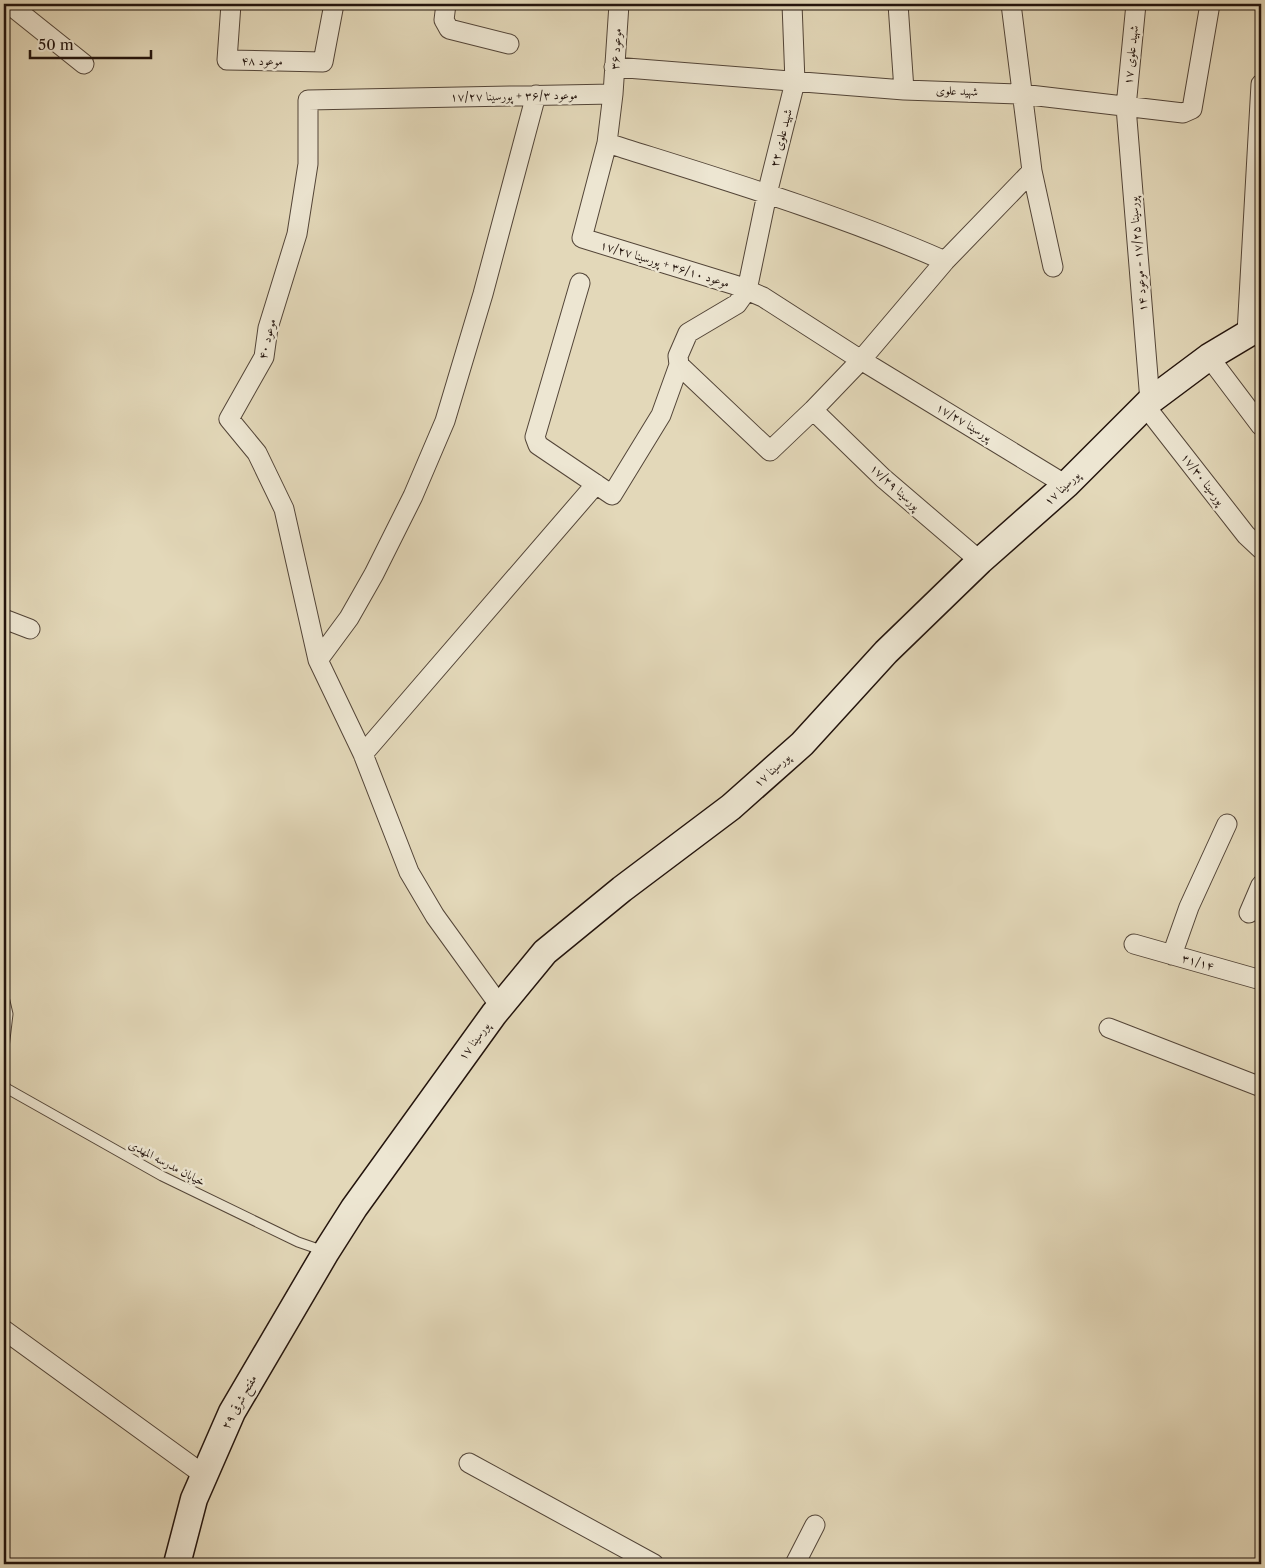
<svg xmlns="http://www.w3.org/2000/svg" width="1265" height="1568" viewBox="0 0 1265 1568" font-family="'Libre Caslon Text',Amiri,serif">
	<style>
		.lines { fill: none; stroke-linecap: round; stroke-linejoin: round }
		.lane-casing { stroke: #534538; stroke-width: 11 }
		.street-casing { stroke: #534538; stroke-width: 21 }
		.secondary-casing { stroke: #23140d; stroke-width: 29 }
		.lane { stroke: #ede6d2; stroke-width: 9 }
		.street { stroke: #ede6d2; stroke-width: 19 }
		.secondary { stroke: #ede6d2; stroke-width: 26 }
		.labels { text-anchor: middle; stroke-width: 5; stroke-linejoin: round; paint-order: stroke }
		.street-label { font-size: 12px; fill: #23140d; stroke: #ede6d2 }
	</style>
	<rect width="100%" height="100%" fill="#e3d8b9"/>
	<filter id="stains"><feTurbulence type="fractalNoise" baseFrequency=".004" numOctaves="4"/><feColorMatrix values="0 0 0 0 .2 0 0 0 0 .09 0 0 0 0 .02 0 0 0 .5 -.17"/></filter>
	<radialGradient id="worn" r=".72"><stop offset=".6" stop-color="#630" stop-opacity="0"/><stop offset="1" stop-color="#630" stop-opacity=".3"/></radialGradient>
	<g class="lines">
		<g class="lane-casing">
			<path id="lane" d="M4,997L8,1014L4,1048
				M4,1083L6,1088L162,1176L298,1242L324,1251"/>
		</g>
		<g class="street-casing">
			<path id="street" d="M9,4L84,64
				M231,4L227,60L323,62L334,4
				M446,4L444,20L449,29L509,44
				M619,4L613,94L607,143L582,238L735,285L763,297L861,360L1066,485
				M898,4L904,90
				M1136,4L1126,107L1150,401
				M614,67L904,90L1021,94L1183,113L1192,109L1210,4
				M607,143C721,179 836,213 945,261
				M1032,171L1053,267
				M580,283L535,437L538,445L612,495L661,415L679,365L770,451L813,410L861,360L945,261L1032,171L1011,4
				M1247,333L1261,84
				M1209,357L1261,426
				M679,365L678,356L688,333L737,304L747,290L767,194L795,82L792,4
				M1146,407L1246,535L1261,549
				M813,410L883,478L980,561
				M4,619L30,629
				M318,660L349,618L374,574L413,496L445,421L483,294L536,95
				M363,754L596,484
				M1249,913L1261,885
				M1134,944L1261,980
				M1172,955L1189,907L1227,824
				M500,1006L435,916L409,872L363,754L318,660L284,509L257,453L229,419L264,357L268,328L297,234L308,164V100L613,94
				M1109,1028L1261,1087
				M4,1330L204,1475
				M469,1463L654,1564
				M795,1564L815,1525"/>
		</g>
		<g class="secondary-casing">
			<path id="secondary" d="M177,1564L194,1499L232,1412L326,1252L354,1208L494,1014L545,952L622,889L731,807L802,744L886,652L980,561L1066,485L1150,401L1209,357L1261,326"/>
		</g>
		<use href="#lane" class="lane"/>
		<use href="#street" class="street"/>
		<use href="#secondary" class="secondary"/>
	</g>
	<g class="labels">
		<g class="street-label">
			<text transform="translate(616 49) rotate(-86)" y="4">موعود ۳۶</text>
			<text transform="translate(1131 55) rotate(-84)" y="4">شهید علوی ۱۷</text>
			<text transform="translate(262 61) rotate(1)" y="4">موعود ۴۸</text>
			<text transform="translate(957 91) rotate(2)" y="4">شهید علوی</text>
			<text transform="translate(514 96) rotate(-1)" y="4">موعود ۳۶/۳ + پورسینا ۱۷/۲۷</text>
			<text transform="translate(781 138) rotate(-76)" y="4">شهید علوی ۲۲</text>
			<text transform="translate(1138 254) rotate(-95)" y="4">پورسینا ۱۷/۲۵ - موعود ۱۴</text>
			<text transform="translate(665 264) rotate(17)" y="4">موعود ۳۶/۱۰ + پورسینا ۱۷/۲۷</text>
			<text transform="translate(267 339) rotate(-76)" y="4">موعود ۴۰</text>
			<text transform="translate(964 422) rotate(31)" y="4">پورسینا ۱۷/۲۷</text>
			<text transform="translate(1203 479) rotate(52)" y="4">پورسینا ۱۷/۳۰</text>
			<text transform="translate(895 487) rotate(42)" y="4">پورسینا ۱۷/۲۹</text>
			<text transform="translate(1062 488) rotate(-43)" y="4">پورسینا ۱۷</text>
			<text transform="translate(772 770) rotate(-42)" y="4">پورسینا ۱۷</text>
			<text transform="translate(1198 962) rotate(16)" y="4">۳۱/۱۴</text>
			<text transform="translate(474 1041) rotate(-54)" y="4">پورسینا ۱۷</text>
			<text transform="translate(167 1163) rotate(28)" y="4">خیابان مدرسه المهدی</text>
			<text transform="translate(239 1402) rotate(-61)" y="4">مفتح شرقی ۲۹</text>
		</g>
	</g>
	<rect width="1265" height="1568" fill="none" stroke="#e3d8b9" stroke-width="20"/>
	<rect x="5" y="5" width="1255" height="1558" fill="none" stroke="#23140d" stroke-width="2.5"/>
	<rect x="10" y="10" width="1245" height="1548" fill="none" stroke="#23140d"/>
	<path d="M30 50v8h121v-8" fill="none" stroke="#23140d" stroke-width="2.5"/>
	<text x="38" y="50" font-size="15" fill="#23140d" stroke="#ede6d2" stroke-width="4" paint-order="stroke">50 m</text>
	<rect width="100%" height="100%" filter="url(#stains)"/>
	<rect width="100%" height="100%" fill="url(#worn)"/>
</svg>
